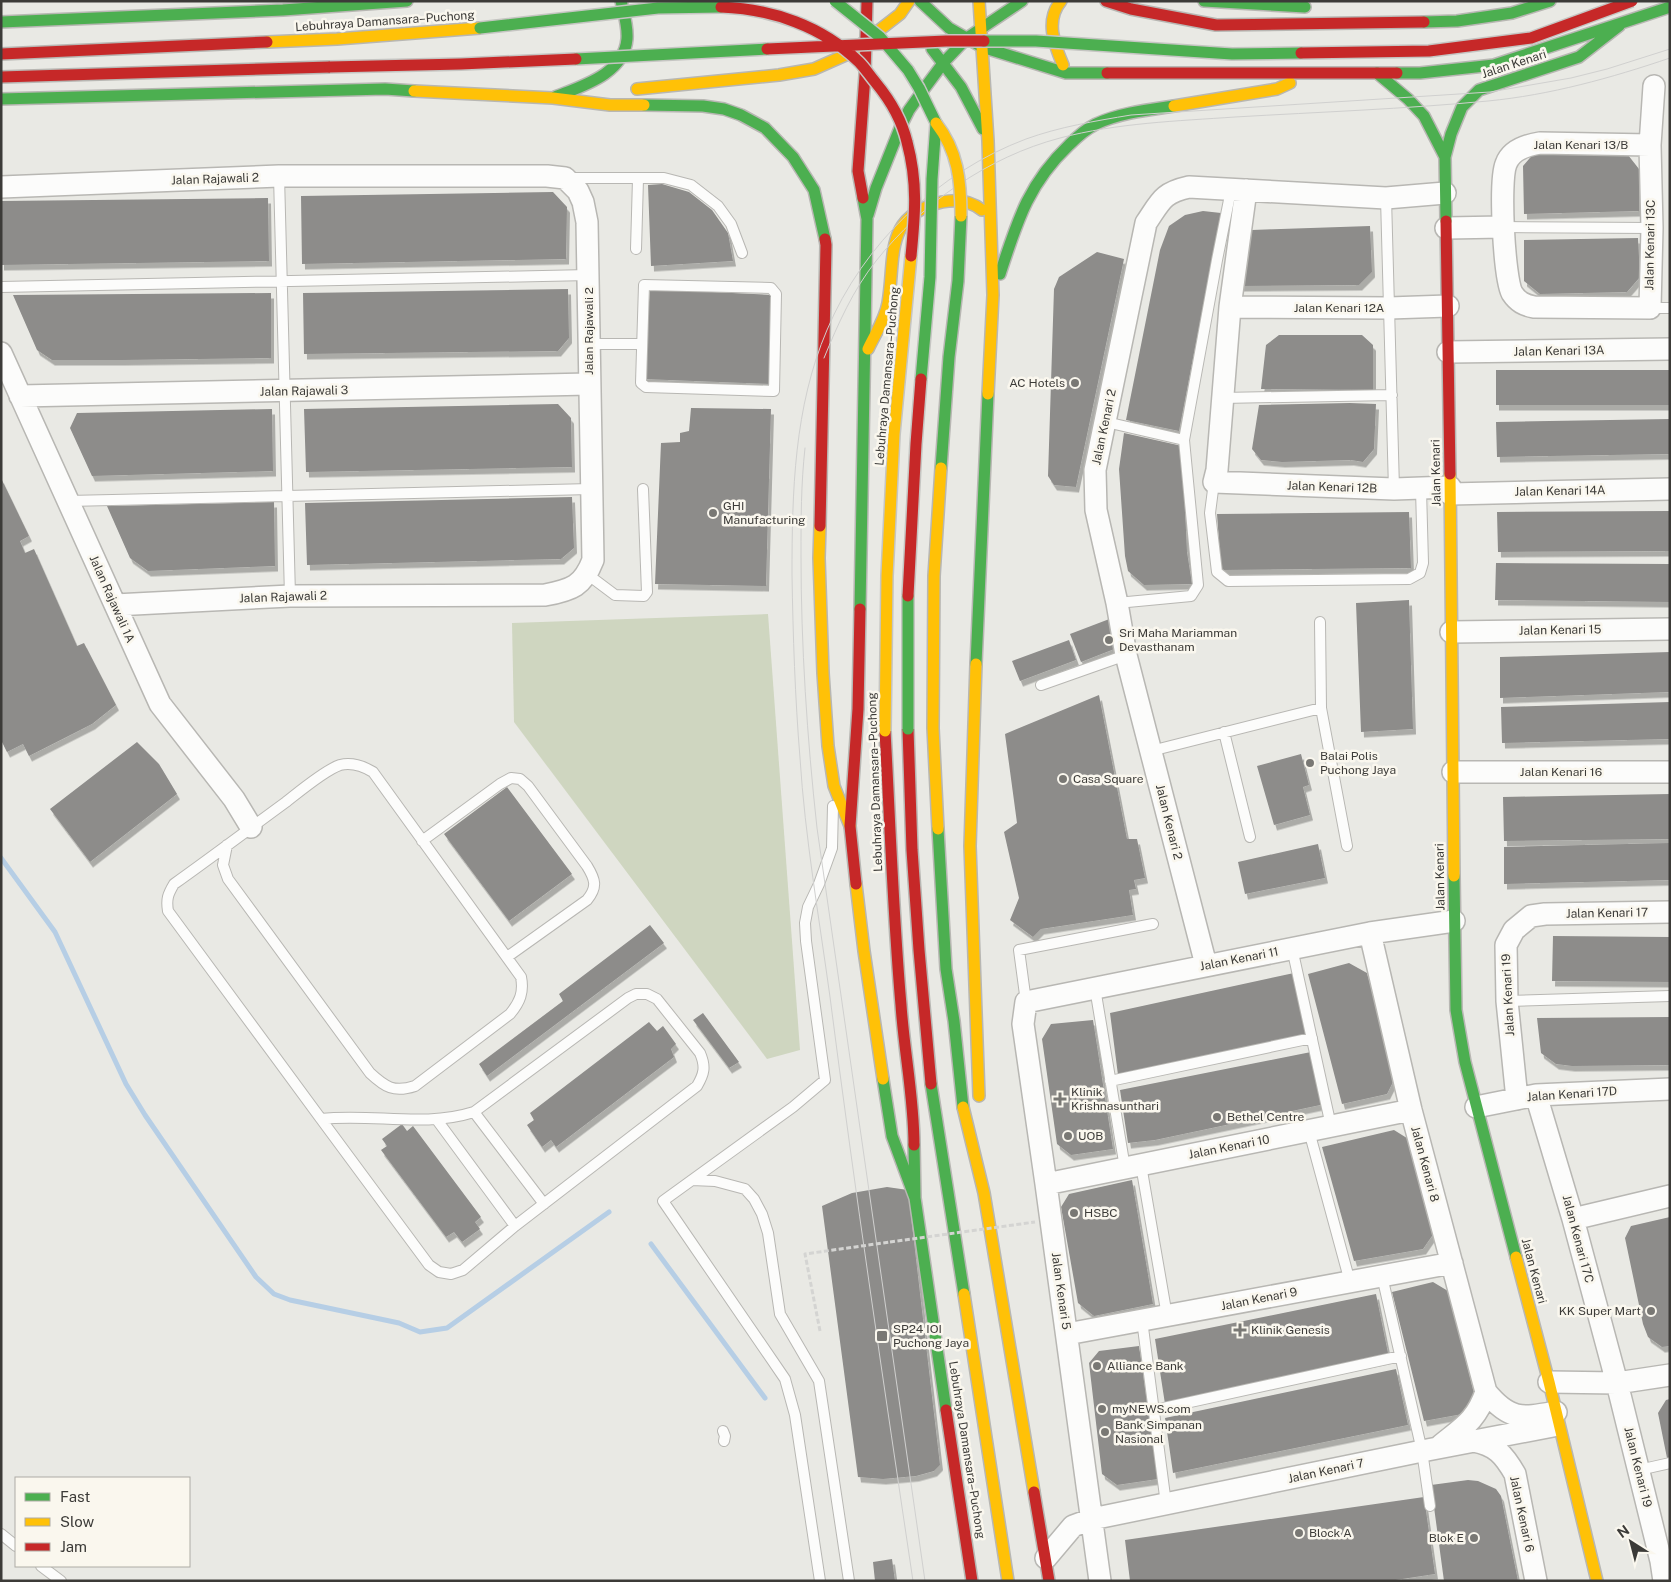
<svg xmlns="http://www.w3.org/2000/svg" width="1671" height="1582" viewBox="0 0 1671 1582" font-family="'Public Sans',sans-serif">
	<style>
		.green { fill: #cfd6c0 }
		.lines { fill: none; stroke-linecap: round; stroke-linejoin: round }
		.stream { stroke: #b6cee5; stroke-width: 5 }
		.building { fill: #8d8c8a; filter: url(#shadow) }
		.lane-casing { stroke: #b8b7b3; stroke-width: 12 }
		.street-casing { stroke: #b8b7b3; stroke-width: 24 }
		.fast-casing { stroke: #b8b7b3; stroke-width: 14 }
		.slow-casing { stroke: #b8b7b3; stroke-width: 14 }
		.jam-casing { stroke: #b8b7b3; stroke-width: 14 }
		.path { stroke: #d4d4d2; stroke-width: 3; stroke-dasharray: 5 2.5; stroke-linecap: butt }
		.lane { stroke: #fcfcfb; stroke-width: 10 }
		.street { stroke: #fcfcfb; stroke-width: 21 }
		.fast { stroke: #4caf50; stroke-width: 11 }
		.slow { stroke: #ffc107; stroke-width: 11 }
		.jam { stroke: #c62828; stroke-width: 11 }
		.tram { stroke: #d0d0cf; stroke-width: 1 }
		.fast-bridge-casing { stroke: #c5c5c2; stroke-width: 14; stroke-linecap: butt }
		.slow-bridge-casing { stroke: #c5c5c2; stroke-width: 14; stroke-linecap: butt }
		.jam-bridge-casing { stroke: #c5c5c2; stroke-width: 14; stroke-linecap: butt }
		.path-bridge { stroke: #d4d4d2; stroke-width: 3; stroke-dasharray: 5 2.5; stroke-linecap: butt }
		.fast-bridge { stroke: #4caf50; stroke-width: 11 }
		.slow-bridge { stroke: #ffc107; stroke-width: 11 }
		.jam-bridge { stroke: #c62828; stroke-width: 11 }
		.poi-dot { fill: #797874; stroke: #faf7ee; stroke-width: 2 }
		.labels { text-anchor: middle; stroke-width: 5; stroke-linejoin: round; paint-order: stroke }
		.street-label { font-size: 12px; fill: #3c3b38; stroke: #faf7ee }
		.poi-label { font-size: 12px; fill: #3c3b38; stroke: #faf7ee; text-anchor: start }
	</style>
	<defs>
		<filter id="shadow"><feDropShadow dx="3" dy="5.5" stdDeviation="0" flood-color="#0004"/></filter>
	</defs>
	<rect width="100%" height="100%" fill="#e9e9e4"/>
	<path class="green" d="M768,614L800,1050L767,1059L514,722L512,623Z"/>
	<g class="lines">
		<path class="stream" d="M1,858L55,932L126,1084L145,1115L256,1277L274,1294L290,1300L399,1323L420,1332L447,1328L609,1212
			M651,1244L765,1398"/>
	</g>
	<path class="building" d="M1535,152L1628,155L1639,169V211L1524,214L1523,166Z
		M662,184L689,192L712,210L728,233L733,261L651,266L648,185Z
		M553,192L567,207L566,259L302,264L301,196Z
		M268,198L269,261L1,265V201Z
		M1203,211L1221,213L1179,431L1126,420L1160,250L1169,226L1185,215Z
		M1370,226L1372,272L1359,285L1238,286L1252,230Z
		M1638,238L1640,277L1627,292L1540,294L1524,281V240Z
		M1097,252L1124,259L1076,487L1054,485L1048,476L1054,289L1059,277Z
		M568,289L569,338L558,351L304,354L303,293Z
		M650,289L773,295L771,384L643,379Z
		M271,293V358L122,360H52L37,350L13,295Z
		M1279,335H1362L1373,345V390L1261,389L1266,345Z
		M1496,370H1670V405H1496Z
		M1350,403L1376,404L1374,449L1363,462L1351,460L1282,462L1261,460L1252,449L1259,405Z
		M558,404L571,418L572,467L306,472L304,409Z
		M691,408L771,409L766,586L655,584L661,443L680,442V433L689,431Z
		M272,409L273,471L92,476L70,428L77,413Z
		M1670,419V454L1497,457L1496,422Z
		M1124,433L1182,446L1187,552L1192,584L1144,585L1128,571L1125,556L1119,469Z
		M1,478L29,536L20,541L25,553L34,549L77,646L84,643L116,705L92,724L29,756L23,744L7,752L1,740Z
		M572,497L574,548L561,559L307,565L305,503Z
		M274,502L275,566L148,571L130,558L107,506Z
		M1670,511V551L1498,552L1497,512Z
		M1409,512L1411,568L1221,570L1217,514Z
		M1496,563L1670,564V602L1495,600Z
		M1409,600L1413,729L1361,732L1356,603Z
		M1112,618L1122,646L1081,662L1070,634Z
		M1069,640L1076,660L1020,681L1012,661Z
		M1670,652V692L1500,698V657Z
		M1099,695L1127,839H1137L1145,878L1134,880L1136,889L1129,890L1133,915L1041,929L1033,937L1010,920L1019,898L1004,832L1017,823L1005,734Z
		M1670,702V739L1502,743L1501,707Z
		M137,742L159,764L177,794L90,862L50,809Z
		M1301,754L1309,785L1303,787L1310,815L1274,825L1257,766Z
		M507,787L572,874L509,921L444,834Z
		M1670,794V839L1504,841L1503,797Z
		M1670,843V880L1504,884V847Z
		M1318,844L1325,878L1245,894L1238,862Z
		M650,925L664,943L487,1076L479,1064L563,1001L559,994Z
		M1553,936L1670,937V982L1552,981Z
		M1349,963L1367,973L1395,1078L1387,1094L1342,1104L1308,974Z
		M1294,973L1307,1034L1118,1075L1110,1013Z
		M703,1013L739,1062L729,1068L693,1020Z
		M1670,1017V1065L1572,1066L1556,1064L1541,1053L1537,1018Z
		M1093,1020L1113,1149L1071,1155L1057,1144L1042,1039L1051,1024Z
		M649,1022L657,1031L663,1026L676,1044L671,1049L674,1057L556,1147L551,1140L542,1147L527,1125L534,1120L530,1113Z
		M1311,1052L1325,1104L1155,1140L1128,1143L1120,1090Z
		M402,1124L407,1131L413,1126L481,1217L475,1222L480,1229L462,1242L454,1232L446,1237L381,1150L387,1146L382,1139Z
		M1394,1130L1410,1140L1434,1233L1423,1249L1354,1261L1322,1147Z
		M1132,1180L1153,1304L1094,1316L1078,1303L1061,1207L1069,1194Z
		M887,1187L908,1190L940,1465L934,1471L916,1476L883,1479L858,1477L822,1206L852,1193Z
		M1670,1217V1346L1662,1347L1648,1337L1643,1324L1625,1238L1631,1226Z
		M1433,1282L1448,1291L1475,1397L1468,1413L1424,1421L1392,1292Z
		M1376,1294L1389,1358L1165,1404L1155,1339Z
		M1139,1346L1158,1479L1117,1485L1102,1474L1089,1363L1099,1351Z
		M1396,1369L1408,1425L1173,1473L1165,1418Z
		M1670,1399V1457L1667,1458L1658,1413L1666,1400Z
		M1468,1480L1478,1481L1496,1489L1501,1496L1518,1581H1444L1431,1485Z
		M1424,1497L1435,1574L1389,1581H1130L1125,1540Z
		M892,1559L895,1581H875L873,1562Z"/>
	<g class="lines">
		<g class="lane-casing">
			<path id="lane" d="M279,176L290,596
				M568,178H664L691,185L718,206L731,224L742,253
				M1386,198L1394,489
				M1503,227L1652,228
				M636,249L638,179
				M644,285L771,288L776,294L774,391L646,387L641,383Z
				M1,287L589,275
				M1650,308H1670
				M588,344H642
				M1222,398L1392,395
				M1106,422L1184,440
				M1214,482L1210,513L1217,572L1228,581L1409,579L1420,573L1423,563L1421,489
				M68,501L591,489
				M587,574L615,595L644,596L647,592L643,489
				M1117,603L1191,596L1198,585L1184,440L1217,260L1231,190
				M1320,622L1321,708L1347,846
				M1041,685L1126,655
				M1224,732L1250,837
				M1151,751L1321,708
				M422,841L500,784L511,778L520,779L528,786L587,866C595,879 598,887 587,900L507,957
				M227,845L223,865L228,879L370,1073C385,1087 394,1093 415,1086L510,1014C520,1002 524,992 521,977L373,772C363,766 352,762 340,765C325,770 300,791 286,802C249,829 212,857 174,884C168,894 166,899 168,911L321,1119
				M1292,948L1331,1126
				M1095,988L1125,1168
				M636,994H647L657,999L700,1053C706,1067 704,1074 697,1086L515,1226L463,1270L451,1274L439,1272L429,1265L321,1119C373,1113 423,1128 474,1112L628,998Z
				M1507,1001L1670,996
				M1026,1002L1019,950L1153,924
				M1110,1081L1312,1038
				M474,1112L544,1204
				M437,1120L515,1226
				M1309,1131L1350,1282
				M1141,1165L1167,1316
				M692,1180L715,1181L745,1189L754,1199L762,1214L768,1233L780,1314L819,1381L849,1581
				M1382,1276L1422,1451L1430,1506
				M1142,1320L1166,1504
				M1154,1410L1401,1356
				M723,1431L725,1436L724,1441
				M1639,1470L1670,1463
				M1,1534L16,1546
				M41,1566L61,1581
				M820,1581L795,1415L785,1379L663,1201L793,1107L825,1080L806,941L805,923L808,907L819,884L832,848L833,806"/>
		</g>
		<g class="street-casing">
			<path id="street" d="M1650,145L1540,143C1527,145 1511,150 1506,164C1499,181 1504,277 1512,293C1518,302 1524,305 1534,307L1650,308L1652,228L1650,145L1654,86
				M1,187L279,176H547L565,178L578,191L583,202L587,222L593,560C583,586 572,590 545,595L290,596L115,605
				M1246,190L1230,307L1217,470L1214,482L1394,489L1450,487
				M1446,228L1503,227
				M1230,307L1389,308L1448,306
				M1448,352L1670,349
				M1,353L160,704L234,799L251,827
				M20,396L589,384
				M1450,494L1670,489
				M1451,632L1670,629
				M1453,772H1670
				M1370,933L1411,1110L1486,1392C1510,1421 1522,1418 1556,1412
				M1206,965L1126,655L1117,603L1096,510L1095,470L1146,223C1161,201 1162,193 1189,187L1386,198L1445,193
				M1536,1095L1573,1219L1617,1383L1661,1561L1664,1581
				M1517,1099L1507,1001L1506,945L1514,930L1531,916L1545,914L1670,912
				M1476,1107L1536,1095L1670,1089
				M1046,1184L1411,1110
				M1573,1219L1670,1196
				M1067,1334L1452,1263
				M1549,1382L1617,1383L1670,1375
				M1473,1441C1496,1445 1504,1455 1515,1474L1536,1581
				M1440,1446C1463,1427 1476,1421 1486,1392
				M1046,1558L1073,1526L1092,1519L1422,1451L1553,1426
				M1100,1581L1046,1184L1023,1024L1026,1002L1370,933L1454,921"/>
		</g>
		<g class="fast-casing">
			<path id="fast" d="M920,1L949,28L982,47L1066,73H1107
				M1204,1L1305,7
				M1,22L283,10L407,1
				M1424,22L1457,21L1512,13L1550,1
				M932,49L961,87L983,129
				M1377,73L1408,99L1424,116L1445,157
				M1397,73H1420L1494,65L1670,7
				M555,97C582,86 624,74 627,39C628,26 624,14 621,1
				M1,99L385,89L414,91
				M644,105L703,106L724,109L741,115L765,128L793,157L814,190L825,239
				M868,215L876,188L900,128L909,110L924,89L944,62L967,38L1022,1
				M1446,221L1445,157L1451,134L1462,107L1479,90L1579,57L1619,26
				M1000,274C1017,222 1028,184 1069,145C1076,138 1086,129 1096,124C1120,113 1147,110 1174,106
				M941,468L949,357L958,281L961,216
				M860,609L867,219L863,198
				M976,664L988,394
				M938,829L946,969L954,1021L963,1107
				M1454,876L1456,1010L1465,1062L1516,1257
				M883,1079L892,1136L915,1198
				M931,1084L964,1294
				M914,1145L915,1198L946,1410"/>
		</g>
		<g class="slow-casing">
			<path id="slow" d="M979,1L988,141L993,295L988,394
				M1061,1C1045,20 1054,44 1063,65
				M267,42L337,39L480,28
				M637,89L779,75L814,69L850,53L900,14L909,1
				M414,91L553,98L610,105H644
				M1174,106L1277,89L1290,83
				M868,349C875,334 885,320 888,303C896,256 883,216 942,202C957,199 970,200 982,210
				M1450,474L1454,876
				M820,526L819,558L823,673L828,746L834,786L850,826
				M976,664L970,846L979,1096
				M938,829L933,728L934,576L941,468
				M856,884L864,951L883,1079
				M963,1107L984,1193L1034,1492
				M1516,1257L1549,1382L1597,1581
				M964,1294L1008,1581"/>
		</g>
		<g class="jam-casing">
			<path id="jam" d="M1106,1L1131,9L1216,25L1424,22
				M1,54L267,42
				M1107,73H1397
				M1,77L330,67
				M863,198L858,171L865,75L867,1
				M1446,221L1450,474
				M820,526L826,245L825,239
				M908,729L912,850L919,950L931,1084
				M885,731C890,822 893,914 901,1005C904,1051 914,1098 914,1145
				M856,884L850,826L858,709L860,609
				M946,1410L972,1581
				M1034,1492L1049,1581"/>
		</g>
		<path class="path" d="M820,1331L805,1254L890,1242"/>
		<use href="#lane" class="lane"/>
		<use href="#street" class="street"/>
		<use href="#fast" class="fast"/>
		<use href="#slow" class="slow"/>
		<use href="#jam" class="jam"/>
		<path class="tram" d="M824,358C838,324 853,290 876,261C922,203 988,157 1060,138C1117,123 1177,121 1235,117C1320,112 1404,109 1488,101C1550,95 1611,78 1670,58
			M805,448C801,484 801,519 801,555C801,646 807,737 817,828L925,1581
			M913,1581C884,1386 855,1192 830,997C819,917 805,837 800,758C795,697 793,636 792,575C792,492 794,407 827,330C863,244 938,172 1026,139C1059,127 1095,121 1131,115L1490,92L1571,78L1607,69L1670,49"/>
		<g class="fast-bridge-casing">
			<path id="fast-bridge" d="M835,1L880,37L908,70L919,88L936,123L932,179L930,277L921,379
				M480,28L658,8L721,7
				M984,41H1036L1232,54L1301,53
				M576,59L767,49
				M908,596V729"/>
		</g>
		<g class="slow-bridge-casing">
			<path id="slow-bridge" d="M936,123C958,151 961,181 961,216
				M885,731L887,576L894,434L911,256"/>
		</g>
		<g class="jam-bridge-casing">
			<path id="jam-bridge" d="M721,7C772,9 822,26 859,62C865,68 870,76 876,83C890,100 902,121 907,142C918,183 915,215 911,256
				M767,49L946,41H984
				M1301,53L1429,51L1531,38L1632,1
				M330,67L461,64L576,59
				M908,596L916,444L921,379"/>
		</g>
		<path class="path-bridge" d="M890,1242L1035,1222"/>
		<use href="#fast-bridge" class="fast-bridge"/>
		<use href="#slow-bridge" class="slow-bridge"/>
		<use href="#jam-bridge" class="jam-bridge"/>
	</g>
	<g class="poi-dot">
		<circle cx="1075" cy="383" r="5"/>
		<circle cx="713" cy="513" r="5"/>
		<circle cx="1109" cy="640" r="5"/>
		<circle cx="1310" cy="763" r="5"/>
		<circle cx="1063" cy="779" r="5"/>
		<path d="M1057.5 1091.5h5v5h5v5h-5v5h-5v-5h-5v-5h5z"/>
		<circle cx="1217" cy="1117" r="5"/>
		<circle cx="1068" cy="1136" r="5"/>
		<circle cx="1074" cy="1213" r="5"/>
		<circle cx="1651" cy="1311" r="5"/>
		<path d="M1237.5 1322.5h5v5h5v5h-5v5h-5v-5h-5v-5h5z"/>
		<rect x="876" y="1330" width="12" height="12" rx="2.5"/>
		<circle cx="1097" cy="1366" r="5"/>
		<circle cx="1102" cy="1409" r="5"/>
		<circle cx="1105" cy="1432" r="5"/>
		<circle cx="1299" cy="1533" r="5"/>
		<circle cx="1474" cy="1538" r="5"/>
	</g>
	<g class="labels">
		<g class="street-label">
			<text transform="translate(385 21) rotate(-4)" y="4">Lebuhraya Damansara–Puchong</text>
			<text transform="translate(1514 64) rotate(-18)" y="4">Jalan Kenari</text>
			<text x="1581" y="149">Jalan Kenari 13/B</text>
			<text transform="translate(215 179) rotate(-2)" y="4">Jalan Rajawali 2</text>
			<text transform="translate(1650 245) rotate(-89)" y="4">Jalan Kenari 13C</text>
			<text x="1339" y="312">Jalan Kenari 12A</text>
			<text transform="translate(589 331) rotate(-90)" y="4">Jalan Rajawali 2</text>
			<text transform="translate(1559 351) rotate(-1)" y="4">Jalan Kenari 13A</text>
			<text transform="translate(887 376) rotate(-85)" y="4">Lebuhraya Damansara–Puchong</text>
			<text transform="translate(304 391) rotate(-1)" y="4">Jalan Rajawali 3</text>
			<text transform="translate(1104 427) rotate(-78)" y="4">Jalan Kenari 2</text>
			<text transform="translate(1436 473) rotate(-91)" y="4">Jalan Kenari</text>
			<text transform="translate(1332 487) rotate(2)" y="4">Jalan Kenari 12B</text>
			<text transform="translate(1560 491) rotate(-1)" y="4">Jalan Kenari 14A</text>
			<text transform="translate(283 597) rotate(-2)" y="4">Jalan Rajawali 2</text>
			<text transform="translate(112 599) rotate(66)" y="4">Jalan Rajawali 1A</text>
			<text transform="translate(1560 630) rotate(-1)" y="4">Jalan Kenari 15</text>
			<text x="1561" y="776">Jalan Kenari 16</text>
			<text transform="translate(875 782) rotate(-92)" y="4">Lebuhraya Damansara–Puchong</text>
			<text transform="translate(1169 822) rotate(76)" y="4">Jalan Kenari 2</text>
			<text transform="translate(1440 877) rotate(-91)" y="4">Jalan Kenari</text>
			<text transform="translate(1607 913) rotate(-1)" y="4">Jalan Kenari 17</text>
			<text transform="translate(1239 959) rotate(-11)" y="4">Jalan Kenari 11</text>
			<text transform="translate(1508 995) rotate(-93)" y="4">Jalan Kenari 19</text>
			<text transform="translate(1572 1094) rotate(-4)" y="4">Jalan Kenari 17D</text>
			<text transform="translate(1229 1147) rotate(-11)" y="4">Jalan Kenari 10</text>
			<text transform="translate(1425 1164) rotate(75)" y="4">Jalan Kenari 8</text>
			<text transform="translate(1578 1239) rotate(75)" y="4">Jalan Kenari 17C</text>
			<text transform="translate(1534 1271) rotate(75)" y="4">Jalan Kenari</text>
			<text transform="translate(1061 1291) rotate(82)" y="4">Jalan Kenari 5</text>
			<text transform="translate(1259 1299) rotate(-11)" y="4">Jalan Kenari 9</text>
			<text transform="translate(967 1450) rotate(81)" y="4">Lebuhraya Damansara–Puchong</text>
			<text transform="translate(1638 1467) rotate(76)" y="4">Jalan Kenari 19</text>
			<text transform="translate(1326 1471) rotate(-12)" y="4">Jalan Kenari 7</text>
			<text transform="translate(1522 1514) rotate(78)" y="4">Jalan Kenari 6</text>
		</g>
		<g class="poi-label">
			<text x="1065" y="387" text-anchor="end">AC Hotels</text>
			<text x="723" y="510">GHI<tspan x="723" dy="14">Manufacturing</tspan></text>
			<text x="1119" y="637">Sri Maha Mariamman<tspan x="1119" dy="14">Devasthanam</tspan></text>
			<text x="1320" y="760">Balai Polis<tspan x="1320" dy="14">Puchong Jaya</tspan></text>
			<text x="1073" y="783">Casa Square</text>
			<text x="1071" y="1096">Klinik<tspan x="1071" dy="14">Krishnasunthari</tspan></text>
			<text x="1227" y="1121">Bethel Centre</text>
			<text x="1078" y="1140">UOB</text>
			<text x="1084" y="1217">HSBC</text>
			<text x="1641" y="1315" text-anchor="end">KK Super Mart</text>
			<text x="893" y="1333">SP24 IOI<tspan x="893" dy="14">Puchong Jaya</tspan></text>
			<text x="1251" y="1334">Klinik Genesis</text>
			<text x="1107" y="1370">Alliance Bank</text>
			<text x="1112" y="1413">myNEWS.com</text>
			<text x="1115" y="1429">Bank Simpanan<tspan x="1115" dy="14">Nasional</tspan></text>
			<text x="1309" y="1537">Block A</text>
			<text x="1464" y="1542" text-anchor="end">Blok E</text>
		</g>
	</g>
	<rect width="1671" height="1582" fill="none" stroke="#3c3b38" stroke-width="5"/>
	<rect x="15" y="1477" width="175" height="90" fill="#faf7ee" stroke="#aeaca5"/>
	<rect x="25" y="1493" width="25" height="8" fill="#4caf50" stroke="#aeaca5"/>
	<text x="60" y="1502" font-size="15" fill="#3c3b38">Fast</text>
	<rect x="25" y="1518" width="25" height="8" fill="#ffc107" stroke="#aeaca5"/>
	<text x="60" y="1527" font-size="15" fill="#3c3b38">Slow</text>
	<rect x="25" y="1543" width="25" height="8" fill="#c62828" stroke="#aeaca5"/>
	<text x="60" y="1552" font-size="15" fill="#3c3b38">Jam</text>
	<g transform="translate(1631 1542) rotate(324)" stroke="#faf7ee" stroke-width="4" paint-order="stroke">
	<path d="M0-4L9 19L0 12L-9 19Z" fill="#3c3b38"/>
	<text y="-8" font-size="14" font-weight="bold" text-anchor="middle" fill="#3c3b38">N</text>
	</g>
</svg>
